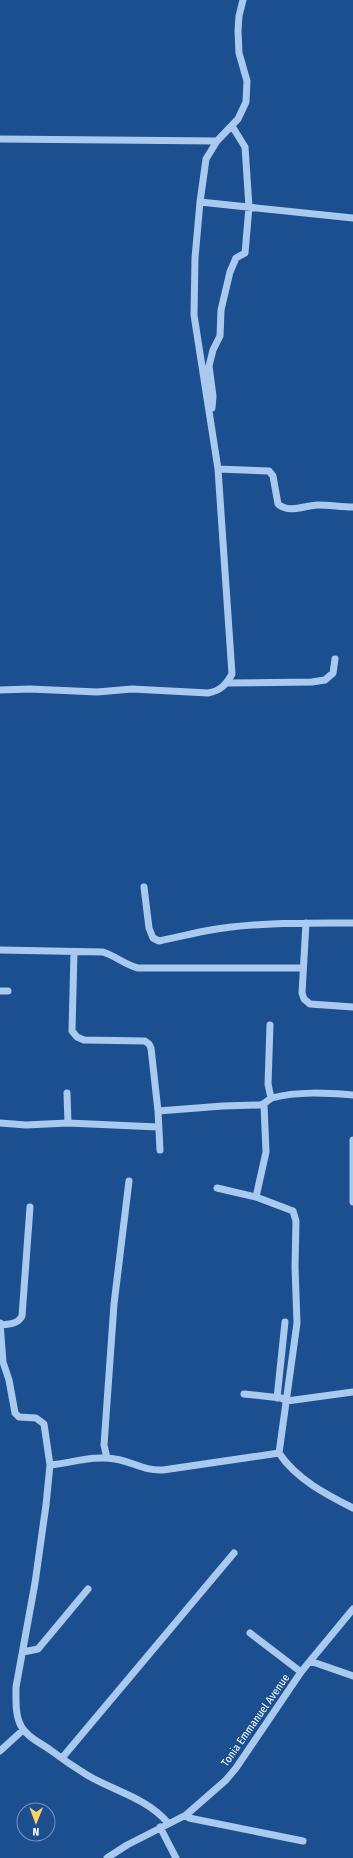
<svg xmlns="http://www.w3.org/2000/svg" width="353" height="1858" viewBox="0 0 353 1858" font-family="'Fira Sans Condensed',sans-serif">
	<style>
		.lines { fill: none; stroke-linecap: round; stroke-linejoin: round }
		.minor { stroke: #a9c9ee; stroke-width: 7 }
		.labels { text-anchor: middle; stroke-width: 3; stroke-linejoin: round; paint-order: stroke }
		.street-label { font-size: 11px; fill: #fff; stroke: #1b4f8f }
	</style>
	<rect width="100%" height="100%" fill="#1b4f8f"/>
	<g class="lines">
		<path class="minor" d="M0,139L217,141
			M200,202L353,218
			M212,408L213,396L209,366L213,350L220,336L221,310L230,272L236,258L245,253L249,207L245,147L232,126
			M218,469L269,471L273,476L278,504C289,514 306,505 318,505C330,505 341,507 353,507
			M228,683L312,682L325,680L333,673L335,659
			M0,690L30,689L97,692L132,689L208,693C220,691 226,685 232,674L218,469L194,315L195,258L200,202L206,159L217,141L238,119L246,102L247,81L239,53L238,31L239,16L243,0
			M144,887L149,928L153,938L159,941C175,938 190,934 205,931C253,922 304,923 353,923
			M306,923L302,993L304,999L310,1004L353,1007
			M0,950L103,952C116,956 125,965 138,968H303
			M74,952L72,1031L77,1037L84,1040L145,1041L149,1044L151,1048L158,1111L160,1150
			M0,991H8
			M270,1025L268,1084L271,1098
			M67,1093L68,1123
			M264,1105L266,1152L256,1197L293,1211L296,1221L295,1267L297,1323L279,1453C296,1479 327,1495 353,1508
			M158,1111L223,1106L259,1105C265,1105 267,1100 272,1098C297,1091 327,1093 353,1095
			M0,1123L26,1125L68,1123L158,1127
			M217,1188L256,1197
			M353,1202V1140
			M0,1323L3,1362L9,1380L15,1413L19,1417L36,1418L44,1424L50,1465L46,1505L35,1583L16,1687C16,1699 15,1715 21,1726C26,1736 40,1743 49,1749C61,1758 74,1767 87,1775C114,1791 147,1798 168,1823
			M1,1325C10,1324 18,1324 22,1316L30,1207
			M244,1394L281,1398L287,1401L353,1392
			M277,1398L285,1322
			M107,1458L104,1445L114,1304L129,1181
			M50,1465C72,1463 93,1455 115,1459C134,1462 143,1471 163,1470L279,1453
			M250,1633L301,1672
			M23,1652L38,1649L88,1589
			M310,1661L353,1676
			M0,1751L23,1730
			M62,1758L234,1553
			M186,1815L189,1818L303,1841
			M160,1827L176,1858
			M107,1858L127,1845L186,1815L226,1780L236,1768L301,1672L353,1609"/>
	</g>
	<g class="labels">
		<g class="street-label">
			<text transform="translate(255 1720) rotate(-55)" y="4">Tonia Emmanuel Avenue</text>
		</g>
	</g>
	<g transform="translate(36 1822) rotate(181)"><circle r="19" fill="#1b4f8f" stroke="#7695bc"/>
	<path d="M0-3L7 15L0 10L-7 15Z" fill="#ffd166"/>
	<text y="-6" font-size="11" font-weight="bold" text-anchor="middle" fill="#ffffff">N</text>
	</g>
</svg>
